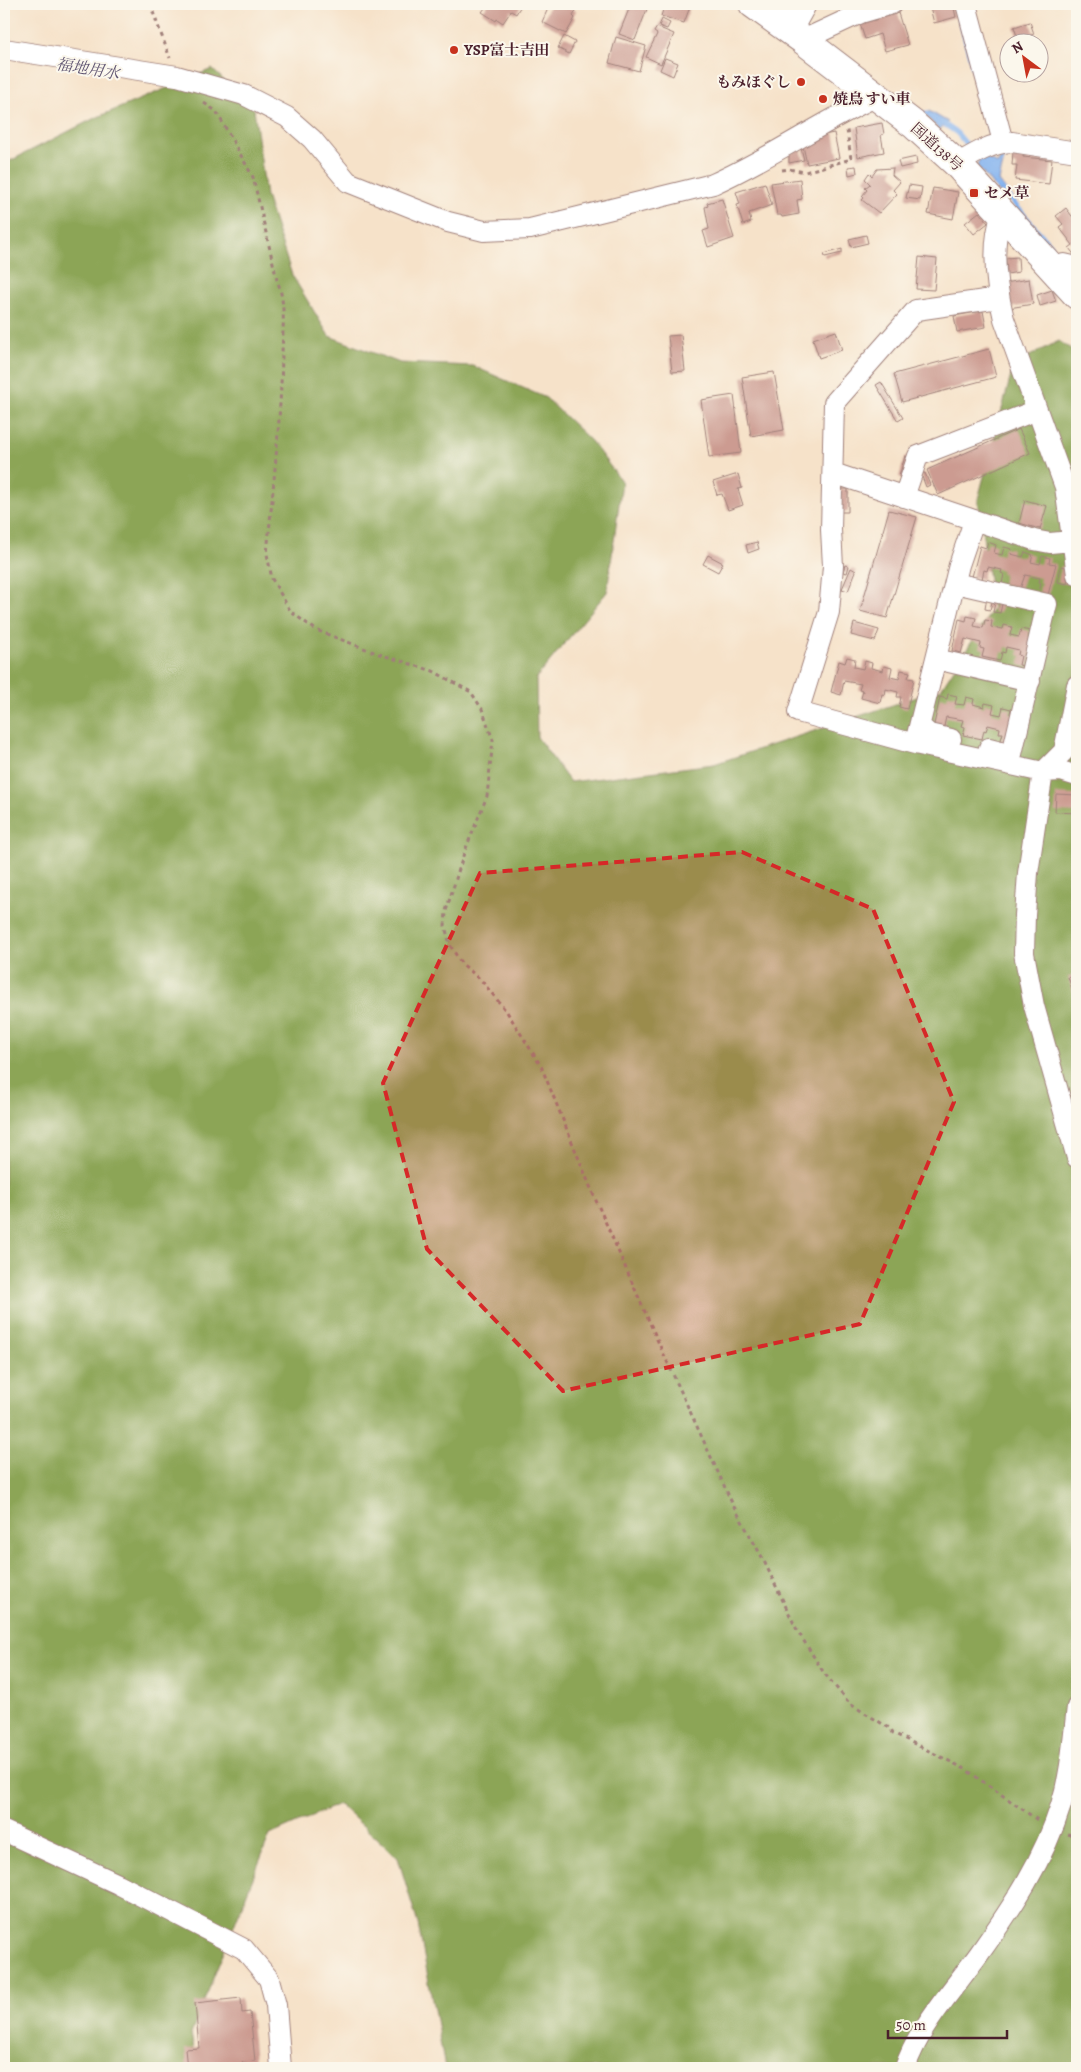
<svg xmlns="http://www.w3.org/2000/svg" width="1081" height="2072" viewBox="0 0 1081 2072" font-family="Alegreya,'Noto Serif JP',serif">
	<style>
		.forest { fill: #8ca556; stroke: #6b6240 }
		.water { fill: #84b3ef; stroke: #67698d }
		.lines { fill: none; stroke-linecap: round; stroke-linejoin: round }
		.stream { stroke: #84b3ef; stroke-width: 5 }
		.building { fill: #cc9b91 }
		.minor-casing { stroke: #a0807a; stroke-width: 22 }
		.highway-casing { stroke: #a0807a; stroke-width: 30 }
		.path { stroke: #a0807a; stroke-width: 3; stroke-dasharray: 4 4; stroke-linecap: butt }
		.minor { stroke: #fff; stroke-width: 20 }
		.highway { stroke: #fff; stroke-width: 28 }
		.marked { fill: #d62828; fill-opacity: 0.2; stroke: #d62828; stroke-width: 4; stroke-dasharray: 10 6; stroke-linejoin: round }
		.poi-dot { fill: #c8321e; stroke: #fbf7ec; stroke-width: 2 }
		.labels { text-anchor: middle; stroke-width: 4; stroke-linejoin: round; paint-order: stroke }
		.poi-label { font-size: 15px; font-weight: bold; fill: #4a1f2b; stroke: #fbf7ec; text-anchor: start }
		.street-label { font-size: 15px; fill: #4a1f2b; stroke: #fbf7ec }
		.water-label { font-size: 16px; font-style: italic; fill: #5e5370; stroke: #fbf7ec }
	</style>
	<rect width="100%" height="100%" fill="#fbf7ec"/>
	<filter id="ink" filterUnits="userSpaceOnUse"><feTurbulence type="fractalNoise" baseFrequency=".02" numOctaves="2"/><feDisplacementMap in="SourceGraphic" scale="10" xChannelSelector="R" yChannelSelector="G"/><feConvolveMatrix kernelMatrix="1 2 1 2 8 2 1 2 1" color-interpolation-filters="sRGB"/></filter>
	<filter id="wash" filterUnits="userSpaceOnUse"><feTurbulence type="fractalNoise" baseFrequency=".0096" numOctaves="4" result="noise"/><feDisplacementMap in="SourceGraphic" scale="20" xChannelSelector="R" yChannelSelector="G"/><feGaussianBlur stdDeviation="1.12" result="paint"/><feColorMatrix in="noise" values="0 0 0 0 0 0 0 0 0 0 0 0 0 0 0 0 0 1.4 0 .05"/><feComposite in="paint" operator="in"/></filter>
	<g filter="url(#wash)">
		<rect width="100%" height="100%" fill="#f6e2c9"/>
		<path class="forest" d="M212,69L254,109L266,196L292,275L329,336L400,363L473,366L546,398L591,441L622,482L607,592L536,678L537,737L570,782L714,764L941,689L993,609L978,499L1014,364L1059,341L1077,353V2068H445L418,1924L398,1858L339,1804L270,1835L191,2034L198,2068H4V164L93,119Z"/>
		<path class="water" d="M929,111L948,122L939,130L926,116Z
			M1006,151L999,181L1005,189L999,193L977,166L979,160L984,157L998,164L1003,152Z"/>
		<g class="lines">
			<path class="stream" d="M956,4L991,135
				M920,113L927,114L934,118
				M941,122L957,133L967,145
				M999,186L1051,246"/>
		</g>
		<g id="blocks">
			<path class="building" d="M488,4H522L516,14L511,11L503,23L497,19L496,21L482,12Z
				M550,4H563L576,11L573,16L575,18L566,34L542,22Z
				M631,4H649L635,40L619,34Z
				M665,4H691L684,23L661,16Z
				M929,4H953L956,17L934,23Z
				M898,13L908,45L885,51L880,34L865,39L860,24Z
				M662,19L670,23L667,29L659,26Z
				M1030,22L1034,34L1018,39L1014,27Z
				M657,27L674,34L661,64L646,57L657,34L654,32Z
				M564,36L575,42L569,54L558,48Z
				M616,37L646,46L639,71L609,63Z
				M665,58L678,63L673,76L660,70Z
				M882,123L884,134L881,135L884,152L858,157L854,128Z
				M834,133L839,158L807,164L803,146L813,137Z
				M801,148L804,160L789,163V154Z
				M1013,152H1024L1023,157L1052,160L1049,184L1015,180L1017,165H1012Z
				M916,157L917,164L900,168L898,161Z
				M856,166L857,173L849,175L848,167Z
				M893,168L892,175L900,182L893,190L897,194L879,213L862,200L864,198L862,196L867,190L865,188L870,184L865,179L869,173L872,176L877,169Z
				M800,179L802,199L797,200L799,214L782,217L781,215H777L771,183Z
				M765,183L772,205L749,213L751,222L743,225L737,205L740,204L736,192Z
				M909,185L922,187L920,200L906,198Z
				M933,188L958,192L953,219L928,214Z
				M722,199L734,238L708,247L703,231L709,229L705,207L708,206L707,203Z
				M1066,208L1077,223L1076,257L1069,248L1073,245L1059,227L1063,224L1056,216Z
				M979,212L988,223L974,234L965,223Z
				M866,235L868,243L851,247L849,239Z
				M842,249V253L825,257L824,254Z
				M919,257L937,259L934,290L916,289Z
				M1018,257L1019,272L1007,274L1006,258Z
				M1029,279L1033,304L1009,308L1005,283Z
				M1052,290L1056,301L1040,306L1037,295Z
				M983,311L986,327L957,332L954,316Z
				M836,331L842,350L819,358L813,339Z
				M681,335L685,371L672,372L668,336Z
				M989,349L996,377L902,402L894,374Z
				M774,372L784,430L751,436L742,377Z
				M881,382L903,418L898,421L876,385Z
				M734,395L741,453L709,457L701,400Z
				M1019,429L1030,453L938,495L927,470Z
				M905,456L912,458L906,479L899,477Z
				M925,473L930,485L926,487L921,474Z
				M738,474L742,488L738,489L743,505L728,510L722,494L717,495L713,482Z
				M840,489H848V512H841Z
				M1025,500L1047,506L1040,529L1019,523Z
				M889,510L917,517L887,618L860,611Z
				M757,542L759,549L748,553L746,545Z
				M988,542L996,545L994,553L1002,555L1004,547L1012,549L1011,554L1023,557L1025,552L1033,555L1031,562L1040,564L1042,556L1050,558L1049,563L1056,564L1048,595L1039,593L1041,583L1039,582L1040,578L1025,575L1020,589L1002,584L1004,574L1001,573L1002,570L988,567L987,571L984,570L982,579L972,577L980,546L986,548Z
				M708,555L723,563L718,572L703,564Z
				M845,565L849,566L847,573L843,572Z
				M1061,566L1070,568L1067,584L1058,582Z
				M851,568L856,571L848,591L842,589Z
				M987,597L993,598L990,610L985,609Z
				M996,598L1003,600L1000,613L993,612Z
				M967,616L976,618L974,626L983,628L985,620L992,621L991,627L1003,629L1004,625L1012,627L1010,635L1019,637L1021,629L1030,631L1029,636L1035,637L1028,667L1019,665L1021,656L1018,655L1019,650L1006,647L1005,653L1002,652L1000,661L982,657L984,649L980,648L981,643L965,639L961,653L952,651L959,619L966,621Z
				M854,623L879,630L875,641L851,635Z
				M847,657L855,659L854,667L863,669L865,661L872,663L871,668L883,671L884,666L892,668L890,677L899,679L901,670L910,672L908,678L914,679L907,709L899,707L901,697H897L898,692L886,689L885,695L882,694L880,703L861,698L863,691L859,690L861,684L844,681L841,695L831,692L839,661L845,663Z
				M948,694L957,696L955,704L964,705L966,697L974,699L973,704L984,707L985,703L994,705L992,713L1001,715L1003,707L1011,709L1010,714L1016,715L1009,745L1000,743L1003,733H999L1000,728L988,725L986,731L984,730L982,739L963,735L965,727L961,726L963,720L946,717L943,731L933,729L940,697L947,699Z
				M1056,794L1077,795V813L1055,812Z
				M1077,974V1003L1068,977Z
				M241,1998L242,2013L250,2012L255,2061L242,2062L243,2068H187L185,2049L199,2048L195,2003Z"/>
		</g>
	</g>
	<g filter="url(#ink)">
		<use href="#blocks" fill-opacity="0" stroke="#a0807a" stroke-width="1"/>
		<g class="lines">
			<g class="minor-casing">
				<path id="minor" d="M966,4L1003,142
					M803,40L861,13L892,4
					M4,49L177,76L244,95L287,117L312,139L348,182L448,222L484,231L530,229L713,184C769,159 820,123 875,97
					M957,164C974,154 991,143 1012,142L1077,152
					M1002,214C990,246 996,286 1004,319L1065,487L1077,575
					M1055,271L1064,264L1077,267
					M999,298L916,310L834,403L831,530L833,566L829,612L798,712L915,744L1043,772L1061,771L1077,776
					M833,473L1034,540L1050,543L1072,541
					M904,497L918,456L1037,410
					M955,583L1047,604L1012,754L989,748
					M936,659L1030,681
					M1077,685L1064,751L1043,772L1028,873L1025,915L1024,953L1034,1006L1077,1158
					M920,726L929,734L951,739
					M916,739L959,565L974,521
					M4,1831L118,1884L244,1949L269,1979L276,2005L281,2068
					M905,2068C919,2026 953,1990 979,1954C1012,1908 1044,1860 1061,1805C1071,1773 1073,1740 1077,1707"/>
			</g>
			<g class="highway-casing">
				<path id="highway" d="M753,4L803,40L913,124L957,164L1077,295
					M788,29L802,4"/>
			</g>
			<path class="path" d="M150,4L170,58
				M204,103L216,111L253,177L277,280C286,302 283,329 282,352C281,419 273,487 267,554L272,579L291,612L316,630L379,654L433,671L471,692L482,709L493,740L487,796L464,853L446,911L445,926L450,945L461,963L481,980L507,1012L541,1066L594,1196L660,1346L733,1505L763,1559L797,1630L824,1673L850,1704L891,1729L893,1733L965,1769L1039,1821
				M782,170L789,169L805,172L851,159L847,130
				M1068,1834L1077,1837"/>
			<use href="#minor" class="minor"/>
			<use href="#highway" class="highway"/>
		</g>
	</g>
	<path class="marked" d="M742,852L873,909L954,1102L860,1324L563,1391L427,1249L383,1083L480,873Z"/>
	<g class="poi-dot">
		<circle cx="454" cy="50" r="5"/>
		<circle cx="801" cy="82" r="5"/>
		<circle cx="823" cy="99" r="5"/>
		<rect x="969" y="188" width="10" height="10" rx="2.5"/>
	</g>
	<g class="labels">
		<g class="poi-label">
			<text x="464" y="55">YSP富士吉田</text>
			<text x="791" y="87" text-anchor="end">もみほぐし</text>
			<text x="833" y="104">焼鳥 すい車</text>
			<text x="984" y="198">セメ草</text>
		</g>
		<g class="street-label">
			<text transform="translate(937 147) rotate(42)" y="5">国道138号</text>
		</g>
		<g class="water-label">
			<text transform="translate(88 68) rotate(9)" y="6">福地用水</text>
		</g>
	</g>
	<rect width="1081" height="2072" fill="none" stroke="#fbf7ec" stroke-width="20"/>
	<g transform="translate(1024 58) rotate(328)"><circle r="24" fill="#fbf7ec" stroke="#b4a19f"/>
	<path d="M0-4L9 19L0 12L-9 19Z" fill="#c8321e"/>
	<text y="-8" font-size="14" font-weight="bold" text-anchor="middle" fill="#4a1f2b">N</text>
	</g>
	<path d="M888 2030v8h119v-8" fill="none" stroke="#4a1f2b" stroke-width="2.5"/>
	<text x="896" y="2030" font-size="15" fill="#4a1f2b" stroke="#fbf7ec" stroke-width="4" paint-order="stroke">50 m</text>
</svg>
